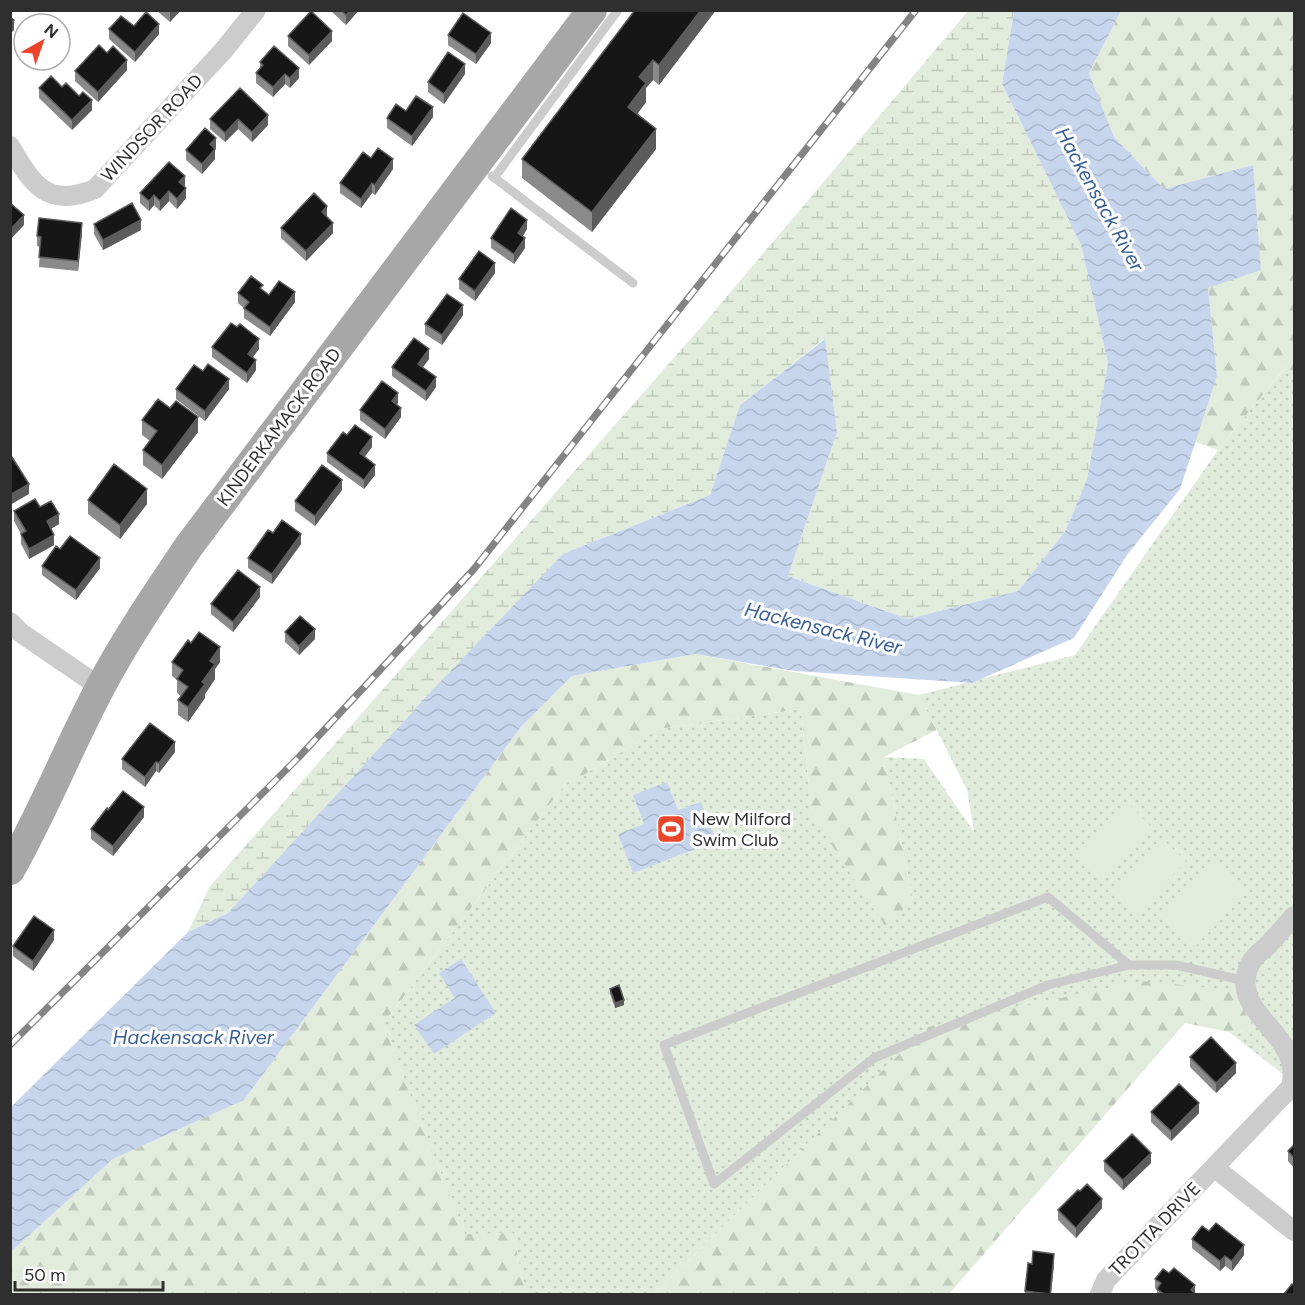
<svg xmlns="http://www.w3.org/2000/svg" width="1305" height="1305" viewBox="0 0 1305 1305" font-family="Figtree,sans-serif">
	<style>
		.grass { fill: url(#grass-dots) }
		.forest { fill: url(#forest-firs) }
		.wetland { fill: url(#wetland-marsh) }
		.pitch { fill: #e1ecdc }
		.water { fill: url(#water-waves) }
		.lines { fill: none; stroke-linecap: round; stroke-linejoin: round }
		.service { stroke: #ccc; stroke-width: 9 }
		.minor { stroke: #ccc; stroke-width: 20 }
		.primary { stroke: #a7a7a7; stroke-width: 30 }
		.rail-casing { stroke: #848484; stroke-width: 7 }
		.rail { stroke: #fff; stroke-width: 4.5; stroke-dasharray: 14; stroke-linecap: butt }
		.wall { fill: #8a8a8a }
		.shaded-wall { fill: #5c5c5c }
		.building { fill: #161616; stroke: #5c5c5c; stroke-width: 1.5 }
		.labels { text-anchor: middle; stroke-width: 6; stroke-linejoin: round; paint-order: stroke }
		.street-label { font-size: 18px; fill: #2f2f2f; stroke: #fff }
		.poi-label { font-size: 18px; fill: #2f2f2f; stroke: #fff; text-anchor: start }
		.water-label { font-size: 20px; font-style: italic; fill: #395e94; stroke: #fff }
	</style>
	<defs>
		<pattern id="grass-dots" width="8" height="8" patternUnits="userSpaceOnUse" patternTransform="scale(1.5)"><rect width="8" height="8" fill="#e1ecdc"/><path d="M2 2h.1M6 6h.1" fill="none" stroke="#c1cbbd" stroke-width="1.8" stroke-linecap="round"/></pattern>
		<pattern id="forest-firs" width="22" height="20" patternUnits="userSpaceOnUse" patternTransform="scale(1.5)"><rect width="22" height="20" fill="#e1ecdc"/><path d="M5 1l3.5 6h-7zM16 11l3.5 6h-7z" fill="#c1cbbd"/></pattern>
		<pattern id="wetland-marsh" width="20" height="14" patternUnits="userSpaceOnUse" patternTransform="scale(1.5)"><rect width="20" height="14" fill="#e1ecdc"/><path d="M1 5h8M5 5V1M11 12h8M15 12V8" fill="none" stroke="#c1cbbd"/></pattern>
		<pattern id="water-waves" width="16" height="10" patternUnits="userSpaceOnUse" patternTransform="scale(1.5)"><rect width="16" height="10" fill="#c7d6ed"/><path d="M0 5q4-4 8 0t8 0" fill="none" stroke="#abb8cc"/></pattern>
	</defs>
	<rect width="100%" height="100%" fill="#fff"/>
	<path class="grass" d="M1287,365L1294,373V1083L1229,1032L1254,1029L1234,990L927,1027L654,1294H526L513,1233L465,1235L383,1024L562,788L659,729L801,709L812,815L913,901L884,757L924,759L974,832L967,790L919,695L1075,655L1218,450Z"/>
	<path class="forest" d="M1121,11H1294V373L1286,366L1218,450L1195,442L1217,376L1208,288L1253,165L1164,189L1114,137L1089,73Z
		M695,654L919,695L937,730L884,757L913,901L885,926L812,815L801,709L659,729L562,788L383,1024L465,1234L513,1233L526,1294H11V1252L113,1159L244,1100L521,727L572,676Z
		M1141,981L1234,990L1254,1029L1229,1032L1185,1023L949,1294H654L927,1027Z"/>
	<path class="wetland" d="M968,11H1014L1002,84L1081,245L1108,363L1087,479L1066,530L1018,591L908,619L788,576L837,432L824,339L740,405L710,495L563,554L228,913L188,932L210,886L701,327Z"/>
	<path class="pitch" d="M1128,803L1151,826L1102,876L1079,853Z
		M1163,839L1186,861L1137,912L1114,889Z
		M1214,863L1246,894L1193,949L1161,917Z"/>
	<path class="water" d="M1014,11H1121L1089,73L1114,137L1164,189L1253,165L1261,270L1208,288L1217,376L1180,489L1127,555L1074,638L972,683L795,671L695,654L572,676L521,727L244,1100L113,1159L11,1252V1107L188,932L228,913L440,682L563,554L710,495L740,405L825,339L837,432L788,576L908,619L1018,591L1066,530L1087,479L1108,363L1081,245L1002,84Z
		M667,782L678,810L701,802L716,841L633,873L618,834L644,824L633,795Z
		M461,959L496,1013L434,1054L414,1025L455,998L439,973Z"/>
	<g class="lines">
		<path class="service" d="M492,176L633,283
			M494,178L618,10
			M1129,965L1048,897L664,1045L714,1184L874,1058L1048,985L1129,965H1176L1246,981"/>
		<path class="minor" d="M10,146C32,184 47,209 95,189L223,51L256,10
			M10,622L21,633L100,687
			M1215,1168L1294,1231
			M1100,1294L1106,1280L1291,1087C1305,1032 1226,1015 1250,964C1254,956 1260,952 1266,947C1276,937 1285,926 1294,916"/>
		<path class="primary" d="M10,870C44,810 69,746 101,686C127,637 158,592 189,546L592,10"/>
		<g class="rail-casing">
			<path id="rail" d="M10,1045L299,757L474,569L916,10"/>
		</g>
		<use href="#rail" class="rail"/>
	</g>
	<path class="wall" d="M156,10H181L170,22Z
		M330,10H359L346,25Z
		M716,10L659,85L653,80L646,88V102L637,114L656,149L592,232L522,178V159Z
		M109,29L159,34L135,62L109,39Z
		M448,35L491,43L476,64L448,45Z
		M288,36L332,41L309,65L288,46Z
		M107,53L127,70L98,102L75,81V71Z
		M260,62L299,78L290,88L285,84L273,97L256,83V73L260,68Z
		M465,74L444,104L428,92V82Z
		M62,87L92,110L72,130L39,98V88Z
		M240,88L268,125L252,142L238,129L225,142L210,129V119Z
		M406,111L433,117L412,146L387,128V118Z
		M216,148L215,149V159L202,174L186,160V150Z
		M371,158L393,169L375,195L372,193L361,208L340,193V183Z
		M184,186L186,198L177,209L169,201L160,211L154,205L149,211L140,203V193L185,186Z
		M327,216V217L333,233L306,261L281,238V228Z
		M94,224L141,230L103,250L94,234Z
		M527,229L523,236L525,248L514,264L491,248V238Z
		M82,233L78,271L39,267L40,247L37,246V236Z
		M495,273L475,301L459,289V279Z
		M263,290L269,295L295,302L270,336L244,318V308L238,303V293Z
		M463,315L442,345L425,334V324Z
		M237,327L259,349L252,357L256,370L247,383L212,357V347Z
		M429,359L422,368L436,387L426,401L392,376V367Z
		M176,389H229L205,421L176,399Z
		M398,403L397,404L401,417L385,439L360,420V410Z
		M170,408L198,432L162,479L143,465V450L150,441L142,435V420Z
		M347,435L372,447L364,457L375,475L364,489L327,462V453Z
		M342,490L315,526L295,511V501Z
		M88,500L147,504L120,539L88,514Z
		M40,507L59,524L51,529L54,545L29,559L21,544V534L14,521V511Z
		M273,533L301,544L272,584L248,568V558Z
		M60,549L100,568L76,600L42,575V566Z
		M260,597L233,632L211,614V604Z
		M285,632L315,639L299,655L285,642Z
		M172,662H220L215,669V679L205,694V698L188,722L178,715V700L181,696L177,693V680L172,676Z
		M175,752L159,773L156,771L145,787L122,769V759Z
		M108,810L144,817L113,856L91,839V829Z
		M54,940L33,971L13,956V946Z
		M610,989L624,1005L615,1008L610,994Z
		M1190,1057L1236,1073L1216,1093L1190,1067Z
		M1151,1112L1199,1113L1171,1141L1151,1122Z
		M1294,1145V1168L1288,1161V1151Z
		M1104,1161L1151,1163L1123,1190L1104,1171Z
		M1102,1208L1076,1238L1058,1220V1210Z
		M1209,1231L1244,1255L1232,1271L1225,1266L1220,1271L1192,1248V1239Z
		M1032,1264H1054L1051,1294H1025V1291Z
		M1155,1279L1195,1294H1196H1157V1290L1155,1288Z"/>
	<path class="shaded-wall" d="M172,10H181L170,22V12Z
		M350,10H359L346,25V15Z
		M701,10H716L659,85V65Z
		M14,20V30L10,34V24Z
		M159,24V34L135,62V52Z
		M332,31V41L309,65V55Z
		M491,33V43L476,64V54Z
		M127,60V70L98,102V92Z
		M653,60V80L646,88V102L628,127V107L639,77Z
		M465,64V74L444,104V94Z
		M299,68V78L290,88V78Z
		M285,74V84L273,97V87Z
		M92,100V110L72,130V120Z
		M433,107V117L412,146V136Z
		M268,115V125L252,142V132Z
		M238,119V129L225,142V133Z
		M656,129V149L592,232V212Z
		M216,138V148L210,154V144Z
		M215,149V159L202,174V164Z
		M393,159V169L375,195V185Z
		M185,176V186L179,192V182Z
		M372,183V193L361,208V199Z
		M186,188V198L177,209V199Z
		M169,191V201L160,211V201Z
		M154,195V205L149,211V201Z
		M327,206V216L322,222V212Z
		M24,215V225L10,240V230Z
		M141,220V230L103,250V240Z
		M527,220V229L518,243V233Z
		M82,223V233L78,271V261Z
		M333,223V233L306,261V251Z
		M525,238V248L514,264V254Z
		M495,263V273L475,301V291Z
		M295,292V302L270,336V327Z
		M463,305V315L442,345V335Z
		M259,339V349L248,364V354Z
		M429,349V359L418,374V364Z
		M256,360V370L247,383V373Z
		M436,377V387L426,401V391Z
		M229,379V389L205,421V411Z
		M398,393V403L392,411V401Z
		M401,408V417L385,439V429Z
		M198,417V432L162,479V465Z
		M372,437V447L360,463V453Z
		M375,465V475L364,489V480Z
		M342,480V490L315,526V516Z
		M29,484V494L10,505V495Z
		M147,489V504L120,539V525Z
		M59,514V524L47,531V521Z
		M301,534V544L272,584V574Z
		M54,535V545L29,559V549Z
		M100,558V568L76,600V590Z
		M260,587V597L233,632V622Z
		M315,629V639L299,655V646Z
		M220,647V662L215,669V679L205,694V698L188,722V707L210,661Z
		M175,742V752L159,773V763Z
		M156,762V771L145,787V777Z
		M144,807V817L113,856V846Z
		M54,930V940L33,971V961Z
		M12,985V995L10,997V987Z
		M624,1000V1005L615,1008V1003Z
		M1236,1063V1073L1216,1093V1083Z
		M1199,1103V1113L1171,1141V1131Z
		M1151,1153V1163L1123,1190V1180Z
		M1102,1199V1208L1076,1238V1228Z
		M1244,1245V1255L1232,1271V1261Z
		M1054,1254V1264L1051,1294H1050Z
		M1225,1256V1266L1220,1271V1261Z
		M1195,1285V1294L1191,1290Z"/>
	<path class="building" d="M341,10H350L346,15Z
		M635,10H701L659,65L653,60L639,77L646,83L628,107L656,129L592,212L522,159Z
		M311,11L332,31L309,55L288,36Z
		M146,12L159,24L135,52L109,29L121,16L134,26Z
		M463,13L491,33L476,54L448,35Z
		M10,17L14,20L10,24Z
		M99,45L107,53L113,46L127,60L98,92L75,71Z
		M274,46L299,68L290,78L285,74L273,87L256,73L263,65L260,62Z
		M448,52L465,64L444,94L428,82Z
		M51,76L62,87L66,83L79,96L83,92L92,100L72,120L39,88Z
		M240,88L268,115L252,132L238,119L225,133L210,119Z
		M416,96L433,107L412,136L387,118L396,104L406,111Z
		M205,128L216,138L210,144L215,149L202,164L186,150Z
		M378,148L393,159L375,185L372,183L361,199L340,183L363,152L371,158Z
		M169,162L185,176L179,182L186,188L177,199L169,191L160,201L154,195L149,201L140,193Z
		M314,193L327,206L322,212L333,223L306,251L281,228Z
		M10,203L24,215L10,230Z
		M132,203L141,220L103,240L94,224Z
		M511,208L527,220L518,233L525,238L514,254L491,238Z
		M39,218L82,223L78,261L39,257L41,237L37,236Z
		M479,251L495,263L475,291L459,279Z
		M251,276L263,285L260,288L269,295L279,281L295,292L270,327L244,308L249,302L238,293Z
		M447,294L463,305L442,335L425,324Z
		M231,323L237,327L240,324L259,339L248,354L256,360L247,373L212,347Z
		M414,338L429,349L418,364L436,377L426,391L392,367Z
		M208,364L229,379L205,411L176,389L194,365L203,371Z
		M382,381L398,393L392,401L401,408L385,429L360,410Z
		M158,399L170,408L176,401L198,417L162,465L143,450L157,431L142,420Z
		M355,425L372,437L360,453L375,465L364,480L327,453L343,432L347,435Z
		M10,454L29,484L10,495Z
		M114,464L147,489L120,525L88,500Z
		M322,465L342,480L315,516L295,501Z
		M35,499L40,507L51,501L59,514L47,521L54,535L29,549L21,534L26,531L14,511Z
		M282,520L301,534L272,574L248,558L268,530L273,533Z
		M70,536L100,558L76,590L42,566L56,546L60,549Z
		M238,570L260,587L233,622L211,604Z
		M300,616L315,629L299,646L285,632Z
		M199,632L220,647L210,661L215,664L202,682L205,684L188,707L178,700L188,687L177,679L183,670L172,662L188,640L191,643Z
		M150,723L175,742L159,763L156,762L145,777L122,759Z
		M123,791L144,807L113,846L91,829L107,808L108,810Z
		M34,916L54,930L33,961L13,946Z
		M619,985L624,1000L615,1003L610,989Z
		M1211,1037L1236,1063L1216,1083L1190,1057Z
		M1179,1084L1199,1103L1171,1131L1151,1112Z
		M1132,1134L1151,1153L1123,1180L1104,1161Z
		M1294,1145V1158L1288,1151Z
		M1087,1184L1102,1199L1076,1228L1058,1210L1078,1190L1080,1191Z
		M1216,1223L1244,1245L1232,1261L1225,1256L1220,1261L1192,1239L1202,1226L1209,1231Z
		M1033,1251L1054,1254L1050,1294L1025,1291L1028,1263L1032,1264Z
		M1174,1268L1195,1285L1191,1290L1196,1294H1164L1157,1289L1161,1283L1155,1279L1163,1269L1169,1273Z
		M1292,1284L1294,1285V1294H1284Z"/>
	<defs>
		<g id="stadium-square" transform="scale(1.5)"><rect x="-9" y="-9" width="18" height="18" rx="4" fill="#eb452b" stroke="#fff"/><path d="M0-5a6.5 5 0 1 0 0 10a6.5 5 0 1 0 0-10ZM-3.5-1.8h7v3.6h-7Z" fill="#fff"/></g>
	</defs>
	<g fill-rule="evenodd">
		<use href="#stadium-square" x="671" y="829"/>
	</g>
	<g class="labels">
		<g class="street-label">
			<text transform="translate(152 128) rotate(-47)" y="6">WINDSOR ROAD</text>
			<text transform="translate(279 427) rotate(-53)" y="6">KINDERKAMACK ROAD</text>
			<text transform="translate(1155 1229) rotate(-46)" y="6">TROTTA DRIVE</text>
		</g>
		<g class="poi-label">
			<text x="692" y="825">New Milford<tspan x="692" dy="21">Swim Club</tspan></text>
		</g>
		<g class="water-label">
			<text transform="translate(1100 199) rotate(61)" y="7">Hackensack River</text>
			<text transform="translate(823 628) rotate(14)" y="7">Hackensack River</text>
			<text x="193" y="1044">Hackensack River</text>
		</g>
	</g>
	<rect width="1305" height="1305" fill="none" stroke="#2f2f2f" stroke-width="24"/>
	<g transform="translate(42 42) rotate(40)"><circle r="28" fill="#ffffff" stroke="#acacac" stroke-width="1.5"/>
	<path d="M0-4.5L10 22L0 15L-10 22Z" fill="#eb452b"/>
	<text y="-9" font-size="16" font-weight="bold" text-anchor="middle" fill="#2f2f2f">N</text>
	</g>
	<path d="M15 1281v9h148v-9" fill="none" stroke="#2f2f2f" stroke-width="3"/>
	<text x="24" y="1281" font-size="18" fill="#2f2f2f" stroke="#ffffff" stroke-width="4.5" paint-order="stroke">50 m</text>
</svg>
